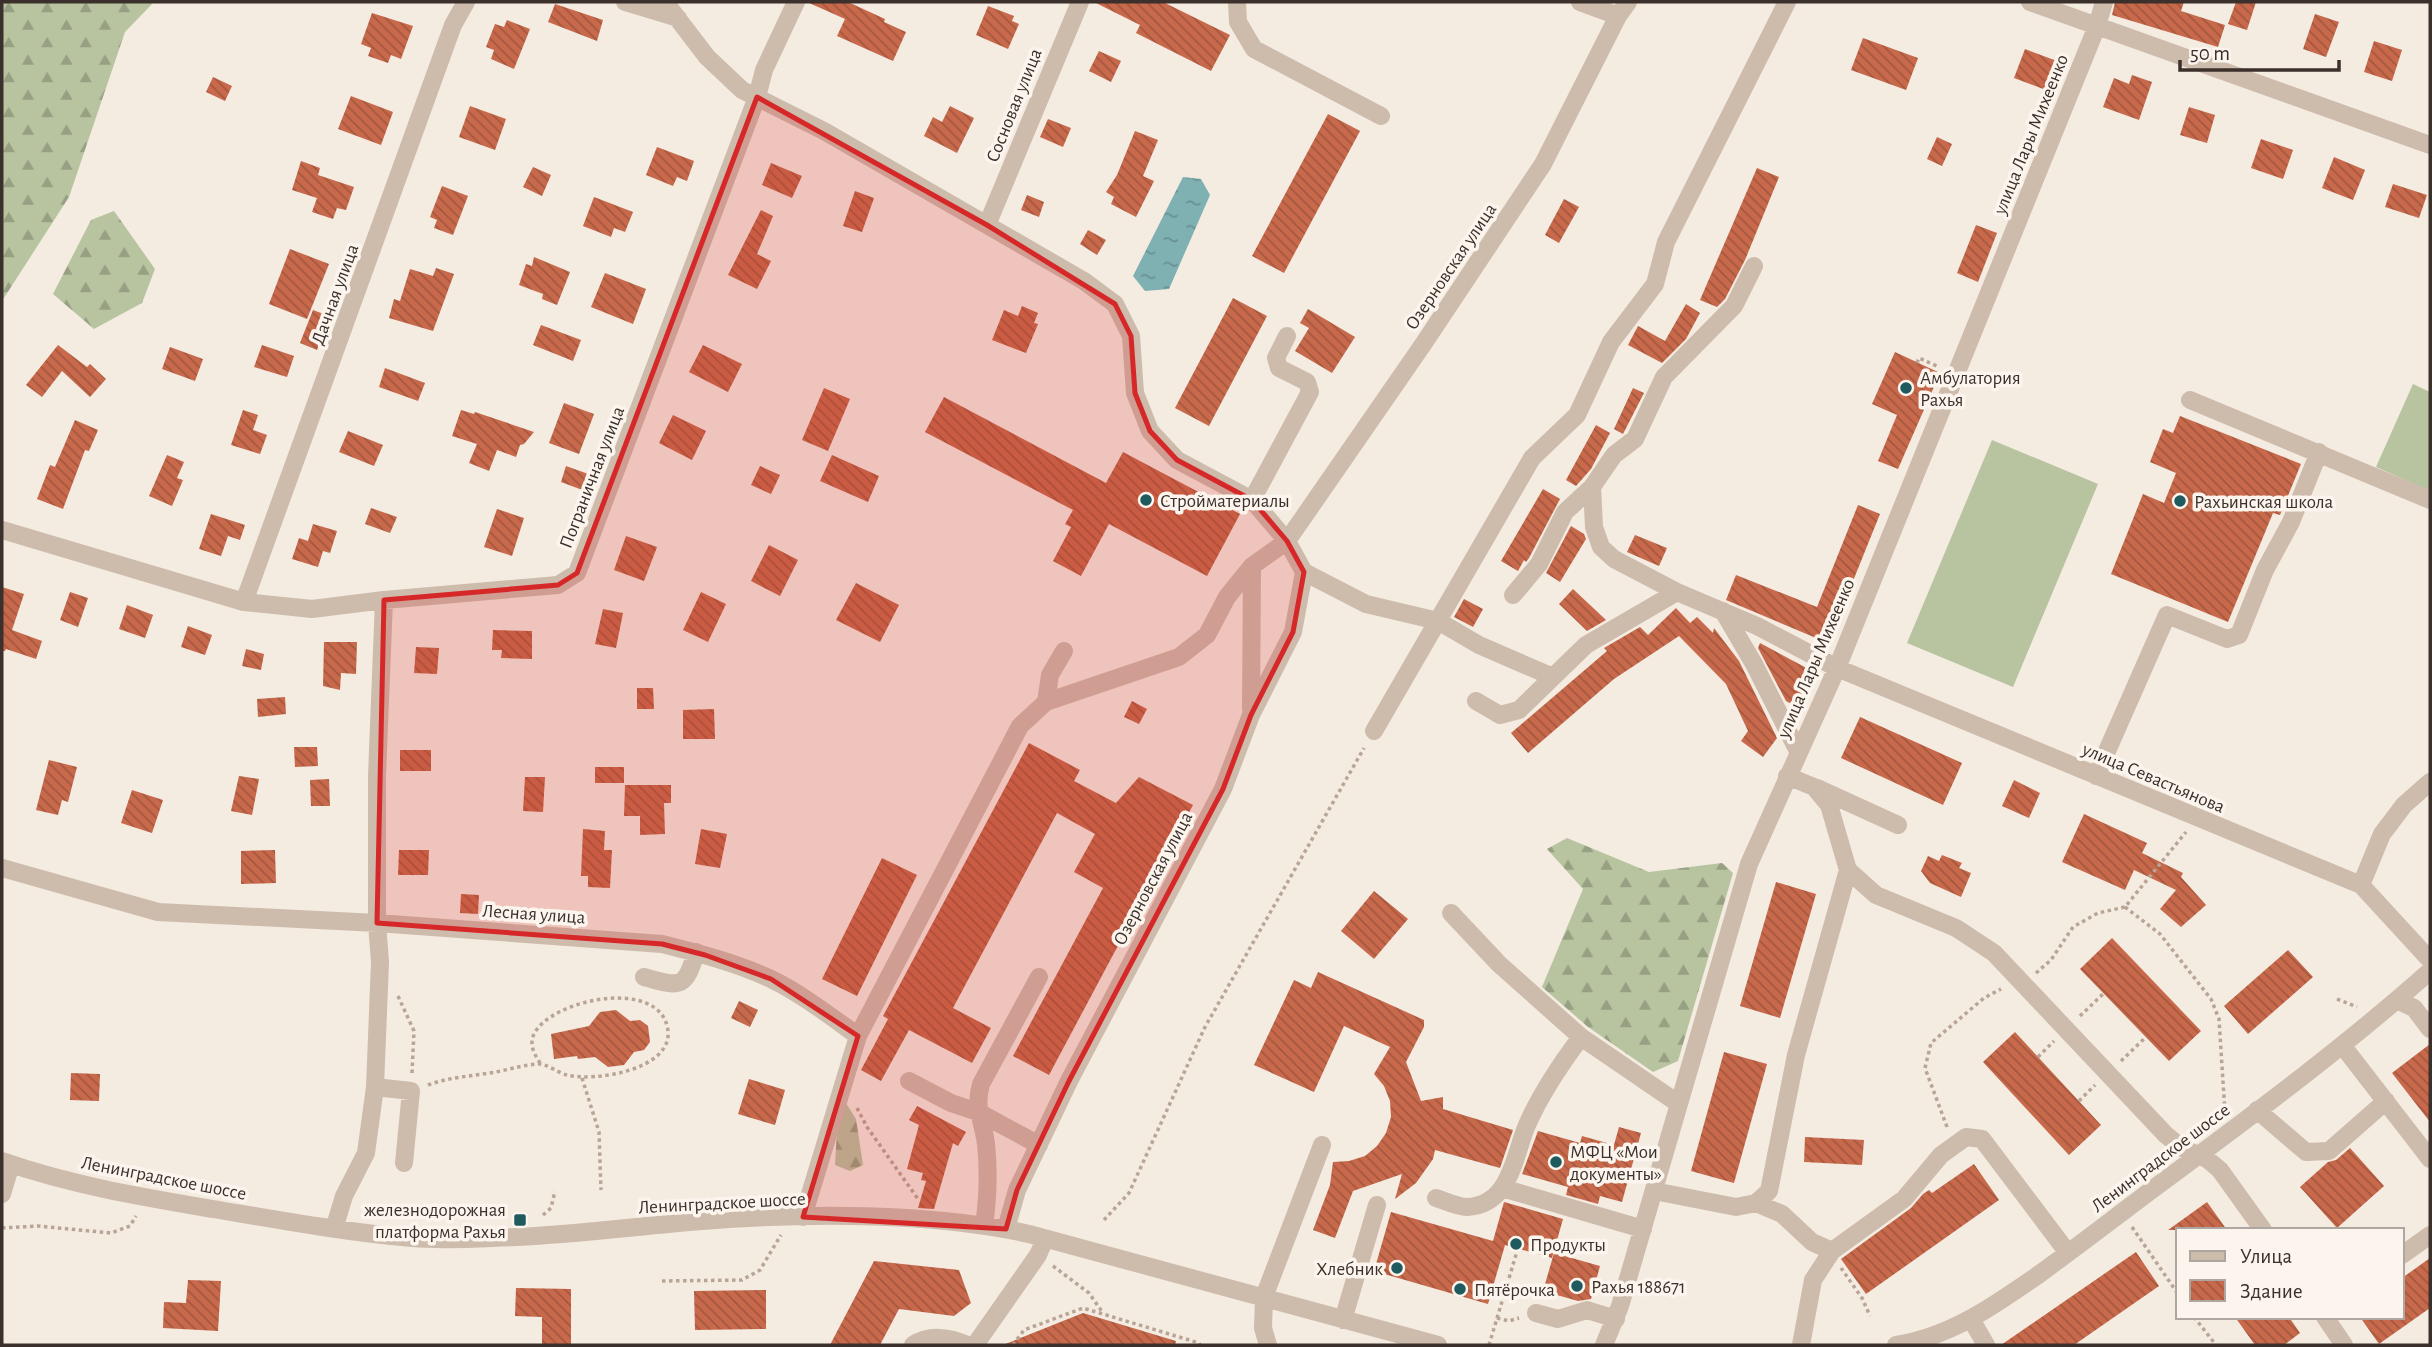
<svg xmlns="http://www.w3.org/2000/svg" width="2432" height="1347" viewBox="0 0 2432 1347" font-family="'Alegreya Sans',sans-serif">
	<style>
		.forest { fill: url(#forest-firs) }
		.pitch { fill: #b8c4a0 }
		.water { fill: url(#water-ripples) }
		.building { fill: url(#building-back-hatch) }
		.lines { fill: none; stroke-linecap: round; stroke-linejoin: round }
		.path { stroke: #b9a596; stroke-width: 3.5; stroke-dasharray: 3.5 3.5; stroke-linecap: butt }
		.minor { stroke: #cdbbac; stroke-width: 18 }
		.marked { fill: #d62828; fill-opacity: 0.2; stroke: #d62828; stroke-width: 5; stroke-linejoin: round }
		.poi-dot { fill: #1f5a5e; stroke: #fbf5ee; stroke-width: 2.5 }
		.labels { text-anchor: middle; stroke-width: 7; stroke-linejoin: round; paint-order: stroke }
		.street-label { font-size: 19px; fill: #3b302b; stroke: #fbf5ee }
		.poi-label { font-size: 19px; fill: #3b302b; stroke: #fbf5ee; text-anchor: start }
	</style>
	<defs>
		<pattern id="forest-firs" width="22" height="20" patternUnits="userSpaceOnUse" patternTransform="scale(1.75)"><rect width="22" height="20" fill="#b8c4a0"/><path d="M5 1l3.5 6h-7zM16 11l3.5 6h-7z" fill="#97a083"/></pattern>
		<pattern id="water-ripples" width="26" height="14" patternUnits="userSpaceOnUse" patternTransform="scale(1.75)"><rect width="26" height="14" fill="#7fb0b2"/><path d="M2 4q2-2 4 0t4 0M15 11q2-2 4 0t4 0" fill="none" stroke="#699091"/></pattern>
		<pattern id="building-back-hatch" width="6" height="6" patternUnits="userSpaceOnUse" patternTransform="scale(1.75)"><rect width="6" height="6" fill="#c8694b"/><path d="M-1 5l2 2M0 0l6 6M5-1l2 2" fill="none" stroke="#a4573f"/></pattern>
	</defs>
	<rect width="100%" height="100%" fill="#f4ebe1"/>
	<path class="forest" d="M2,2H154L125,32L69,197L2,301Z
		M114,211L155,269L142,303L94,329L53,294L91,220Z
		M1567,838L1649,872L1722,863L1733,873L1678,1061L1653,1072L1588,1027L1542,987L1583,889L1547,849Z
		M844,1100L856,1119L863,1165L850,1171L835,1165L838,1114Z"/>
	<path class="pitch" d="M2413,384L2430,392V491L2376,467Z
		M1992,440L2098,484L2013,687L1907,643Z"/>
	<path class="water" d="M1183,177L1201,179L1210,195L1169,289L1145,291L1133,276Z"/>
	<path class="building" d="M807,2H848L885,19L884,22L906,32L893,61L837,36L845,19Z
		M1094,2H1163L1230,35L1211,71L1136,33L1140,25Z
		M2115,2H2184L2181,11L2225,25L2218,47L2112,15Z
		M2236,2H2256L2247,30L2228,24Z
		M555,4L603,20L597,41L548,22Z
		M988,6L1014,16L1012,21L1019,24L1008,49L976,35Z
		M372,13L413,26L401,59L391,55L388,63L368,56L371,48L361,44Z
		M2315,14L2339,22L2326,57L2303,49Z
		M507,20L530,29L514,69L491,59L494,50L486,47L495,24L504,27Z
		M1863,38L1918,58L1906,90L1851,70Z
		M2374,41L2402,50L2392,81L2364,72Z
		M2025,49L2065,64L2054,93L2014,78Z
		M1099,51L1121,61L1111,82L1089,71Z
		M2132,75L2152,82L2139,120L2103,107L2114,78L2129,84Z
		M213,77L232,86L225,101L206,92Z
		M351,96L393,112L381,145L338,129Z
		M470,106L506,119L495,150L459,137Z
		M950,106L974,118L957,153L924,136L933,117L942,122Z
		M2189,107L2215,115L2207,143L2180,135Z
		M1328,114L1360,131L1284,273L1252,256Z
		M1048,119L1071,128L1063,147L1040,137Z
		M1135,131L1158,140L1143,176L1154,181L1136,217L1111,204L1114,197L1106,192L1117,175Z
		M1937,137L1952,144L1942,166L1927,159Z
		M2261,139L2293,150L2283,179L2251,168Z
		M657,147L694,161L687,181L677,177L673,186L646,175Z
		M2334,157L2365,170L2353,200L2322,188Z
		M301,161L320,168L318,175L354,187L346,210L337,208L333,219L312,212L317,198L292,190Z
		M771,163L802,176L792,198L762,185Z
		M533,167L551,175L542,196L523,187Z
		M1757,168L1779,177L1745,260L1725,299L1717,307L1700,300Z
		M2393,184L2427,195L2419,218L2385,207Z
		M442,186L468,196L453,235L434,228L437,220L430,217Z
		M855,191L874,198L862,232L843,226Z
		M1027,195L1044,202L1039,217L1021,210Z
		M594,197L633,212L625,232L614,228L611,237L583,226Z
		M1564,199L1579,207L1559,243L1545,235Z
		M761,210L773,216L757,254L771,261L757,289L728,275Z
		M1976,225L1997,233L1978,282L1957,273Z
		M1088,230L1106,240L1097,255L1080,244Z
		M290,249L329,264L307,319L269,304Z
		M534,257L570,272L557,305L542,299L543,294L519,285L526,264L532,266Z
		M436,268L454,274L433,331L389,318L394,299L400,301L410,269L433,276Z
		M605,273L646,289L633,324L591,307Z
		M1233,298L1267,316L1209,426L1175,408Z
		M1686,304L1700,313L1686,339L1662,363L1628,345L1638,326L1665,341Z
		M1022,306L1038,313L1034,323L1038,324L1026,353L992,340L1004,310L1018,316Z
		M1308,309L1355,337L1332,373L1295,351L1309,328L1300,323Z
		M313,310L329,316L317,350L300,343Z
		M541,325L581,340L573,361L533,345Z
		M58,345L87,367L90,364L106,379L90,397L62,371L42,397L26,385Z
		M262,345L294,356L287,377L254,367Z
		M703,345L742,364L728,392L689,372Z
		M170,347L203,359L195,381L162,369Z
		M1895,352L1940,373L1898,469L1878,461L1897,415L1872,404Z
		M385,368L425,383L418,401L379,387Z
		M824,388L850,399L828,451L802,440Z
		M1633,388L1644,393L1623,434L1614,429Z
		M944,397L1106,483L1123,452L1240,514L1207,576L1109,524L1081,576L1053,561L1071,527L1065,524L1073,510L925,432Z
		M564,403L594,414L579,454L549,443Z
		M243,410L258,415L253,430L267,435L260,454L231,445Z
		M461,410L474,414L475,412L534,432L524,444L520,445L516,457L497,450L489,471L469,463L477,444L452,436Z
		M673,415L706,431L692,460L659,443Z
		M2180,416L2301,464L2280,515L2273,513L2228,622L2111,574L2143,494L2164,503L2176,473L2150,462L2163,429L2173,433Z
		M75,420L98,430L89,451L85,450L63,509L37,499L50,465L55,467Z
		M1596,425L1610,433L1591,469L1576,486L1566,480Z
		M348,431L383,445L374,466L339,452Z
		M167,455L184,462L177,478L183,480L172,506L149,496Z
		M832,455L879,476L868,502L820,481Z
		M566,466L591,475L585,491L561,482Z
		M760,466L780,475L771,494L751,485Z
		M1543,489L1560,499L1529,558L1526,562L1524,560L1518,571L1501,561Z
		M1858,505L1880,514L1828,643L1726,600L1736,575L1817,607Z
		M371,508L397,517L390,533L365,524Z
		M497,509L524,518L512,556L484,547Z
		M211,514L245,525L240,540L228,536L221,556L199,549Z
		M313,524L337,531L330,553L323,551L318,567L292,559L299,538L308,541Z
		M1571,526L1584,534L1586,539L1560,582L1546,573Z
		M1635,535L1667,548L1659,566L1627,552Z
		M626,536L657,547L644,581L614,570Z
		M769,545L798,560L780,596L751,581Z
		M856,583L899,605L880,642L836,620Z
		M2,587L24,594L12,630L42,641L36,659L6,649L5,651H2Z
		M1573,589L1606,620L1587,631L1559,604Z
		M70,592L88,598L78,627L60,620Z
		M701,592L726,604L708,642L683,630Z
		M1464,599L1483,609L1473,627L1454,617Z
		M127,605L153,615L145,638L119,629Z
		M1676,608L1690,623L1697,617L1713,633L1714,628L1739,661L1777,738L1763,757L1741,741L1748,731L1726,684L1679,636L1614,679L1528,753L1511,733L1607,651L1604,648L1640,627L1648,635Z
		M603,609L623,613L616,648L595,644Z
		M188,626L212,635L205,655L181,647Z
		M493,630L532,631V659L501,658L502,650H492Z
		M324,642H357L356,674L341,673L340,690L323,686Z
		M1760,643L1814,672L1795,706L1786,701L1758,648Z
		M416,647L439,648L437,674L414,673Z
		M246,649L264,654L261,670L242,666Z
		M637,688H653L654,709H637Z
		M285,697L286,714L258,717L257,699Z
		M1132,701L1147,709L1139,724L1124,717Z
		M714,709L715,739H683V710Z
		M1860,717L1962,763L1943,805L1841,758Z
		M1029,743L1080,770L1074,781L1116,803L1139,777L1193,805L1049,1075L1013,1056L1103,888L1074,872L1095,834L1057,813L953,1008L991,1028L972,1063L909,1030L881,1081L861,1070L888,1019L883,1016Z
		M294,747H317L318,766L295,767Z
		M400,750H431V771H400Z
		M49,760L77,767L68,802L62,800L58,815L36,810Z
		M595,767H624V783H595Z
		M239,776L259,779L252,815L231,811Z
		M525,777H545L543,812L523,811Z
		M329,779L330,806H311L310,780Z
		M2014,780L2040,793L2029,818L2002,806Z
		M625,785H671V803H664L665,834L640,835V816H624Z
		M132,790L163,800L152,833L121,823Z
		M2084,814L2147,843L2142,853L2183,873L2181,877L2206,905L2181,927L2160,909L2176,890L2134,870L2125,890L2062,862Z
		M583,829L605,831L604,850H612L610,888L588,887V876H581Z
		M701,829L727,834L720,868L695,864Z
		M275,850L276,883L241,884V851Z
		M399,850H429L428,875H398Z
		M1942,855L1962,863L1959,868L1971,873L1961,897L1930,883L1921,871L1928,856L1939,861Z
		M882,858L917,875L857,996L822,979Z
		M1776,882L1816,894L1780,1018L1740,1006Z
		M1374,891L1408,919L1374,959L1341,931Z
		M461,894L479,895L478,914L460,913Z
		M2112,938L2201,1031L2169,1061L2080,969Z
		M2288,950L2313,977L2248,1034L2224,1006Z
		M1318,972L1424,1020V1027L1406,1062L1421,1101L1443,1097V1109L1513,1130L1500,1168L1435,1150L1433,1159L1416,1183L1395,1199L1402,1174L1353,1191L1335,1238L1313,1230L1330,1185L1333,1162L1349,1161L1365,1156L1377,1146L1386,1133L1391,1117L1390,1101L1384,1086L1374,1074L1390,1047L1344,1026L1314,1092L1254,1065L1294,980L1311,988Z
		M739,1001L758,1010L750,1027L731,1018Z
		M616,1010L630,1021L640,1020L648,1026L650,1042L644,1050L634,1052L624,1065L608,1067L595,1057L578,1059L577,1056L554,1059L551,1034L589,1026L600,1012Z
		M2015,1032L2101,1125L2069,1155L1983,1062Z
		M2430,1044V1122L2392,1073Z
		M1724,1052L1767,1064L1734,1183L1691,1171Z
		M71,1073L100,1074L99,1101L70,1100Z
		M749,1079L785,1090L775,1125L738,1114Z
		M917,1106L966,1132L958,1146L953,1143L934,1209L918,1208L926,1181L921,1180L923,1173L907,1169L919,1125L909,1120Z
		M1619,1127L1641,1133L1622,1202L1600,1196L1598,1204L1566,1195L1568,1187L1522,1174L1538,1131L1580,1143L1582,1136L1614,1145Z
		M1805,1137L1864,1140L1862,1165L1804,1162Z
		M2350,1148L2384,1186L2337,1228L2300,1187L2328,1162L2336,1160Z
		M1974,1164L1999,1200L1866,1294L1841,1259L1911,1208L1923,1194L1929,1190L1932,1193Z
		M1504,1202L1563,1219L1552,1258L1505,1245L1488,1304L1374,1271L1391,1212L1493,1241Z
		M2207,1202L2227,1230H2168Z
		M2136,1252L2159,1286L2074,1345H2001Z
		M1554,1253L1600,1266L1591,1299L1578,1301L1543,1291Z
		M2430,1258V1308L2379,1344L2360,1317H2402V1278Z
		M874,1261L959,1270L971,1303L954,1316L899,1309L880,1345H830Z
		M188,1280L221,1281L218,1331L163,1328L164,1302L186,1303Z
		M516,1288L571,1289V1345H542V1317L515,1316Z
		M766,1290V1329L695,1330L694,1291Z
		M1083,1313L1176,1341L1175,1345H1003Z
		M2235,1317H2289L2300,1333L2284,1345H2255Z"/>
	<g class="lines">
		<path class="path" d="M1917,363L1919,358L1939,367
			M2125,907L2160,934L2211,999L2219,1019L2225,1113
			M2036,973L2051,960L2073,927L2098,913L2125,907L2186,832
			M398,996L414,1031L412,1073
			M2337,999L2357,1007
			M2080,1016L2104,993
			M2038,1057L2054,1041
			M2121,1061L2146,1037
			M582,1078L599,1132L601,1190
			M428,1085C449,1077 473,1076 496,1072C510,1069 524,1065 538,1064C546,1063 558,1073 567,1075C594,1082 672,1070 668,1031C662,976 551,999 534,1034C529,1044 534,1054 540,1063
			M2079,1101L2095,1085
			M857,1108L867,1127L918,1199
			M1947,1127L1925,1068L1931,1043L1984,998L2001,989
			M543,1215L551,1208L555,1191
			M1104,1220L1129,1193L1205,1027L1364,748
			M2132,1227L2178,1294
			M2,1228L38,1226L111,1233L130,1226L136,1216
			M1053,1266L1089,1293L1103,1313
			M1841,1268L1862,1298L1870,1316
			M662,1281L742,1280L760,1270L781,1235
			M2194,1317L2216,1345
			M1497,1318L1509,1321L1519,1318
			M1013,1345L1024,1330L1083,1308L1199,1343L1200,1345
			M1489,1345L1518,1248"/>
		<path class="minor" d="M625,2L678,18
			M665,2L707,57L742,90L824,131L987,225L1084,281L1115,304L1131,336L1135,393L1150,431L1177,460L1252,500L1287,541L1304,572L1293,632L1251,715L1223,789L1069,1081L1017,1190L1006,1229
			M1237,2L1238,22L1254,49L1381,116
			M1580,2L1618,16
			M2030,2L2430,145
			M987,225L1080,2
			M2190,400L2430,500
			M1252,500L1310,392L1307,382L1279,368L1276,358L1287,336
			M2,530L244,602L312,609L384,600L558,585L577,573L757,97L764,70L796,2
			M1304,572L1366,604L1438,621L1479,645L1553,677
			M1677,592L1614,559L1601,547L1594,527L1592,487L1614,455L1635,439L1664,377L1734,306L1754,266
			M1513,595L1539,564L1565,512L1592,487
			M244,602L453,25L466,2
			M1723,611L1754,664L1798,751
			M1476,701L1500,715L1519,710L1586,645L1677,592L1757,626L1837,668L2361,885L2430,960
			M1046,702L1050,675L1064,651
			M1251,709L1252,566
			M1374,731L1532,458L1577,415L1611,342L1655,284L1666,242L1787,2
			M1787,776L1814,787L1829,805L1848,870L1876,895L1956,928L1994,953L2166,1135L2182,1148L2207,1159L2220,1170L2263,1230
			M2096,776L2167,615L2227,639L2239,635L2265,570L2291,522L2319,452
			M1817,788L1898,825
			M2,868L158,912L377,923L662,944C698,953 737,963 771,979C802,994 830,1016 858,1036
			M2361,885L2382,834L2404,805L2430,782
			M1451,913L1499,964L1581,1037L1679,1104
			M644,977C680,987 685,990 696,952
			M2397,1000L2414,1008L2430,1029
			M2342,1045L2430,1159
			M909,1081L951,1103L978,1112L1039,1145
			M375,1087L411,1091L404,1163
			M2257,1110L2306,1152L2329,1151L2386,1101
			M2,1161C70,1185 142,1197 213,1209C279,1220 345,1232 412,1238C446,1241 483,1238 517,1237C579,1234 640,1226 702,1221C803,1213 929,1212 1029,1234L1438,1345
			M1502,1188L1643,1229
			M1654,1191L1736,1207L1756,1203L1769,1191L1796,1055L1848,870
			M2,1194L11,1164
			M1436,1198C1445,1201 1458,1207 1467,1207C1511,1205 1514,1155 1527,1125C1541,1093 1560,1065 1581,1037
			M1756,1203L1782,1214L1812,1242L1832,1251
			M803,1217L858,1036L1020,726L1046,702L1179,657L1207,635L1227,597L1252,566L1287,541L1424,343L1543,164L1618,16L1628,2
			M984,1226C988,1198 989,1172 986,1144C983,1120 974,1109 981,1084L1039,977
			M334,1229L344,1196L366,1153L375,1087L380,962L377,923V776L384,600
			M2402,1255L2430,1235
			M1536,1313L1558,1319L1587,1310L1616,1319
			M2325,1317L2344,1345
			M1971,1319L1986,1345
			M1343,1320L1377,1205
			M913,1345C929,1334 950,1337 967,1345
			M975,1345L1038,1255L1045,1239
			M1268,1345L1263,1328L1264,1297L1322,1145
			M1604,1345L1620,1306L1749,864L1837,668L2097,26L2104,2
			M1801,1345L1813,1280L1832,1251L1904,1199L1941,1155L1966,1137L1982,1139L2068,1253
			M1896,1345C1950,1337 1995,1305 2038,1275C2074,1249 2109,1222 2145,1195C2242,1123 2340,1051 2430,971"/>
	</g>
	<path class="marked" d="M757,97L987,225L1115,304L1131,336L1135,393L1150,431L1177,460L1252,500L1287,541L1304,572L1293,632L1251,715L1223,789L1069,1081L1017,1190L1006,1229L803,1217L858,1036L771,979L705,955L662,944L377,923L384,600L558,585L577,573Z"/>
	<g class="poi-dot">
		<circle cx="1906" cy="388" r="7"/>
		<circle cx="1146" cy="500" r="7"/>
		<circle cx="2180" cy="501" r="7"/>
		<circle cx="1556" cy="1162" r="7"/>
		<rect x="513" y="1213" width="14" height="14" rx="3.5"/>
		<circle cx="1516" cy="1244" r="7"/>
		<circle cx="1397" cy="1268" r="7"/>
		<circle cx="1577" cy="1286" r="7"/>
		<circle cx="1460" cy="1289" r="7"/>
	</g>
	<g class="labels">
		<g class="street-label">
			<text transform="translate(1013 105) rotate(-68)" y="7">Сосновая улица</text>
			<text transform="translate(2030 134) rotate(-68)" y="7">улица Лары Михеенко</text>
			<text transform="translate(1450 266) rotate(-56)" y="7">Озерновская улица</text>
			<text transform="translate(334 294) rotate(-70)" y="7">Дачная улица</text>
			<text transform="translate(591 477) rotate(-69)" y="7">Пограничная улица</text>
			<text transform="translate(1815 658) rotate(-67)" y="7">улица Лары Михеенко</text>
			<text transform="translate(2154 777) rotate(23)" y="7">улица Севастьянова</text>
			<text transform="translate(1152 878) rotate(-62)" y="7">Озерновская улица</text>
			<text transform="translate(534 913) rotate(4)" y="7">Лесная улица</text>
			<text transform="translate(2160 1157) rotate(-37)" y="7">Ленинградское шоссе</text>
			<text transform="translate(164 1177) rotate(11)" y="7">Ленинградское шоссе</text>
			<text transform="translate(722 1202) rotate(-3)" y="7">Ленинградское шоссе</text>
		</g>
		<g class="poi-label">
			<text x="1920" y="384">Амбулатория<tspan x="1920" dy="22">Рахья</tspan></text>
			<text x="1160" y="507">Стройматериалы</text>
			<text x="2194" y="508">Рахьинская школа</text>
			<text x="1570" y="1158">МФЦ «Мои<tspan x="1570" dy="22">документы»</tspan></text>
			<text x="506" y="1216" text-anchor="end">железнодорожная<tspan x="506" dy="22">платформа Рахья</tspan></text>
			<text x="1530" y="1251">Продукты</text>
			<text x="1383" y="1275" text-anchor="end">Хлебник</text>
			<text x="1591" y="1293">Рахья 188671</text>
			<text x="1474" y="1296">Пятёрочка</text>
		</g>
	</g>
	<rect width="2432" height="1347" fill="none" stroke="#3b302b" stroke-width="7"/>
	<rect x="2176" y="1228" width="228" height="91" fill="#fbf5ee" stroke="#aea6a0" stroke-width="2"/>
	<rect x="2190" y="1251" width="35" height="10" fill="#cdbbac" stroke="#aea6a0" stroke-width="2"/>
	<text x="2240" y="1263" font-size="21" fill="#3b302b">Улица</text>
	<rect x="2190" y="1280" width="35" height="21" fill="url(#building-back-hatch)" stroke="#aea6a0" stroke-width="2"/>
	<text x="2240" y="1298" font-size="21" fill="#3b302b">Здание</text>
	<path d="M2180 60v10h159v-10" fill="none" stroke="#3b302b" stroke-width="3.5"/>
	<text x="2190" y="60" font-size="21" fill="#3b302b" stroke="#fbf5ee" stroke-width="5" paint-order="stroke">50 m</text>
</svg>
